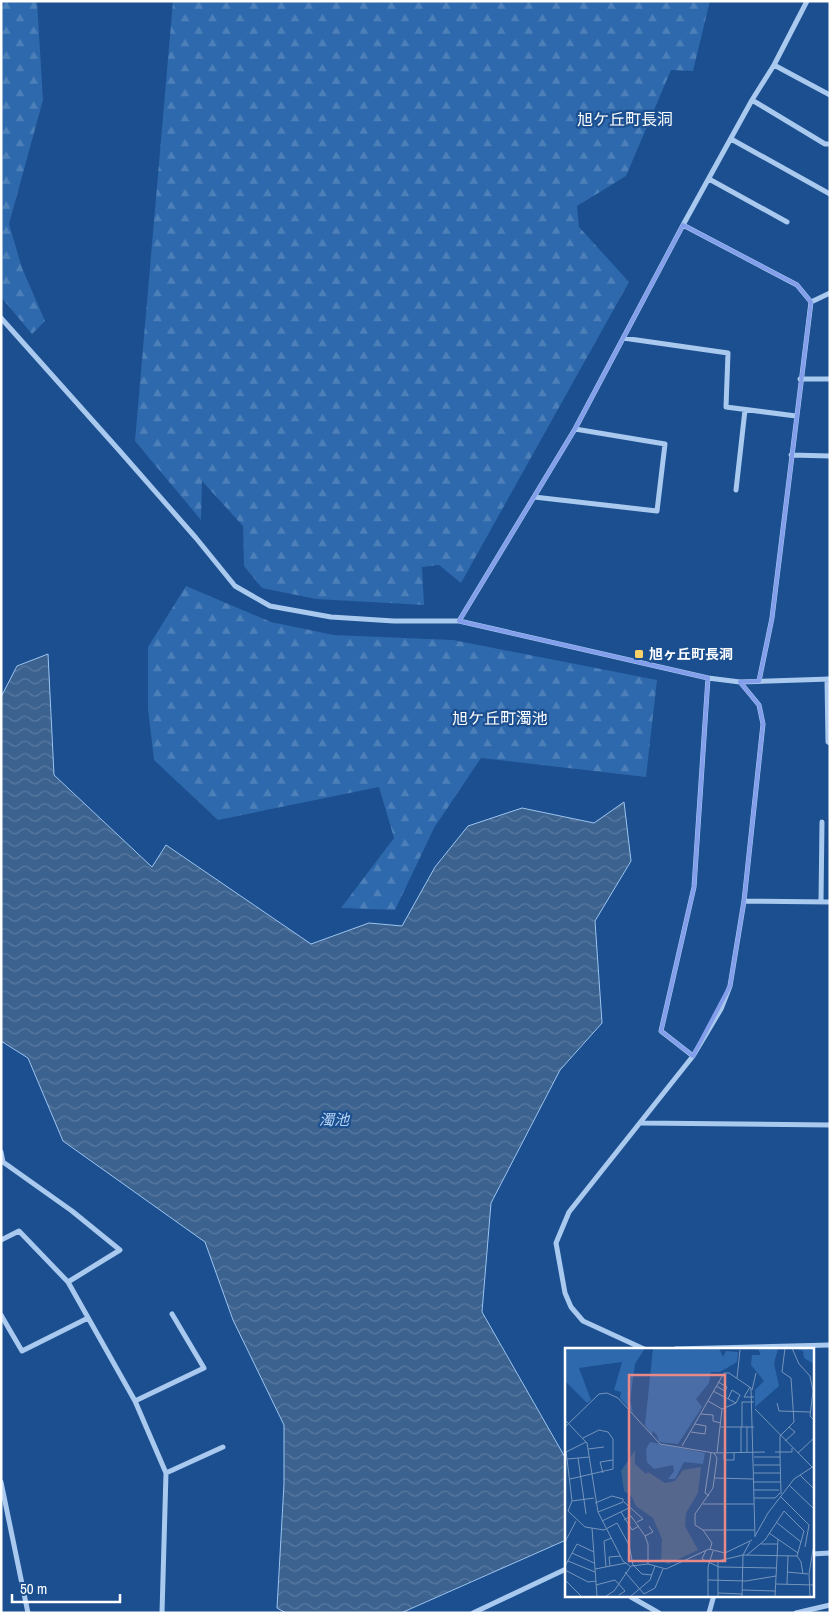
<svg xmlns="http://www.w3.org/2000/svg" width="831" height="1614" viewBox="0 0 831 1614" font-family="'Archivo Narrow','Noto Sans JP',sans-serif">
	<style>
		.forest { fill: url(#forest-firs) }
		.water { fill: url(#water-waves); stroke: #9cc4f0 }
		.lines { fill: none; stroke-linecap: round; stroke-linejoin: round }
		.minor { stroke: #a9c9ee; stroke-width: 5 }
		.marked { fill: none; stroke: #839eea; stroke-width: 4; stroke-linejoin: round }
		.poi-dot { fill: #ffd166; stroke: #1b4f8f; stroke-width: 2 }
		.labels { text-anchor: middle; stroke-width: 4.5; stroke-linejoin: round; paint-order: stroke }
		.poi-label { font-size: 14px; font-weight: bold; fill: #fff; stroke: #1b4f8f; text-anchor: start }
		.water-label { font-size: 15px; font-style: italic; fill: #b5d3f5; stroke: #1b4f8f }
		.quarter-label { font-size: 16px; fill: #fff; stroke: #1b4f8f }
		.inset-road { fill: none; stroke: #7695bc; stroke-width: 1 }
		.view { fill: #e88989; fill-opacity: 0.15; stroke: #e88989; stroke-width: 2.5 }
		.inset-edge { fill: none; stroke: #fff; stroke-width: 2.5 }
	</style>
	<defs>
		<pattern id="forest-firs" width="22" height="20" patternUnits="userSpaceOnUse" patternTransform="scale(1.25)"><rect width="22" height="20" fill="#2e69ad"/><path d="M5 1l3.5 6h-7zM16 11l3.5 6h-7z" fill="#4d80b9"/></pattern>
		<pattern id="water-waves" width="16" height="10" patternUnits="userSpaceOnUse" patternTransform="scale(1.25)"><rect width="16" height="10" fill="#3c6290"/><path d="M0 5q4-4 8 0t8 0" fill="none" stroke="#597aa1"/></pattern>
	</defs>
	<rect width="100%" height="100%" fill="#1b4f8f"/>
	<path class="forest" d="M1,1H37L43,100L9,224L22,268L45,321L32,334L1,297Z
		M173,1H710L693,71L671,70L626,176L577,206L579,227L629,282L461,583L439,565L422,567L424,605L316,599L262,588L244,566L243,526L202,481L201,520L135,441Z
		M186,586L271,622L334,635L453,640L657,680L646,777L481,758L434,828L395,910L341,908L394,838L379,787L218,820L154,760L148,709V647Z"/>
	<path class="water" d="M48,654L54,775L152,867L166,845L311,944L369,923L402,926L435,867L468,826L522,808L594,823L624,802L631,861L595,921L602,1023L560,1070L491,1203L482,1312L566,1459V1540L401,1613H286L277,1608L284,1484V1425L233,1320L205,1242L63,1141L28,1058L1,1041V697L17,666Z"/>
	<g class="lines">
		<path class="minor" d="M774,65L830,95
			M752,100L825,144H830
			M731,139L830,194
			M709,179L787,222
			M683,225L797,285L811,302L772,618L759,681
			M811,302L830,293
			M1,318L118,449L196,538L235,586L270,606L331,617L394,621H459L708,678L740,682L830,679
			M623,338L728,353L726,407L796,416
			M800,379H830
			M791,455L830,456
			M736,490L745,410
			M534,497L657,511L665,444L575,429
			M459,621L575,429L683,225L752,100L774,65L807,1
			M827,679L828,742L830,743
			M744,901L830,902
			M821,902L822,822
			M693,1056L661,1031L694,887L708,678
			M641,1123L830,1125
			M1,1152L3,1162L72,1211L120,1250L68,1282
			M1,1240L19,1231L68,1282L135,1401L166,1473L162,1613
			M1,1315L22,1351L88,1318
			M644,1349L583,1321L571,1307L565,1293L556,1243L569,1212L693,1056L721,1009L730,986L744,901L763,724L759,705L740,682
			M675,1349L830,1345
			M135,1401L204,1368L172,1314
			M166,1473L223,1447
			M1,1482L28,1613
			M812,1554L830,1553
			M632,1595L631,1597L659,1613
			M473,1613L566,1569
			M709,1613L714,1595
			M796,1613L830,1605"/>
	</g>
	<path class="marked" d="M683,225L797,285L811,302L772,618L759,681L740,682L759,705L763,724L744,901L730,986L693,1056L661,1031L694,887L708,678L459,621L575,429Z"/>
	<rect class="poi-dot" x="634" y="649" width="10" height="10" rx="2.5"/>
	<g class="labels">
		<g class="poi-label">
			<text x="649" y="659">旭ヶ丘町長洞</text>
		</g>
		<g class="water-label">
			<text x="334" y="1125">濁池</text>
		</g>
		<g class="quarter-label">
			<text x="625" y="125">旭ケ丘町長洞</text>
			<text x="500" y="724">旭ケ丘町濁池</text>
		</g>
	</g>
	<g transform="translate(565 1348)">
		<rect width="249" height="249" fill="#1b4f8f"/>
		<path d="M80,0L70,16L65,52L68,65L55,50L56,44L49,42L57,14L14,20L26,52L22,55L0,33V1ZM88,0H154L158,9L161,3L173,4L172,14L155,24H146L144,35L131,51L137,59L113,96L94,94L92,87L88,83L87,87L80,77ZM193,0H213L209,15L214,38L190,59V42L199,33L186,17L187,7H196ZM85,94L140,105L138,116L119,114L110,131H103L109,123L108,117L89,121L82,114L81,101Z" fill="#2e69ad"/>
		<path d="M0,0H76L69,8L39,10L5,18L0,17ZM193,0H213L209,15L199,17ZM229,0H249V16L239,10L238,3Z" fill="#2e69ad"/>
		<path d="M70,102V116L81,126L83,124L100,135L110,133L118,122L136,119L133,145L121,165L120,178L133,202L103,216L96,212L97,191L88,170L71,158L67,149L59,143L56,123Z" fill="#3c6290"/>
		<path class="inset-road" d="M227,0L234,16L245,28L248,43L245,68L249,72M172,30L175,2M151,38L160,43L162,39L153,34M185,39L179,49H189M187,42L191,25M148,43L171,55L157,61M163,51L167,42L175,47L171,55M143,53L157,61L152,105M212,55L214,63L245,64M190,61L249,121M136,66L148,67V73L156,75M0,72L22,95L33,164L58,213L65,218M0,79L34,46L42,45L53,50L95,96L149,105L200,104M155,79H189M176,79V104M177,79V54H189M182,79V104M126,84L140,86L141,78L130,76M220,93L230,84L224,79M117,98L159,25H164L186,40L190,189M23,101L39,99M210,104H227V100M149,105L152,110L148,140L130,166V177L138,182H189M233,105L249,90M159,106V112H169V105M189,109H215L216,146M215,109V88L229,74L226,30L217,24L220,0M13,110L21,166M2,111L1,104L21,94M189,117H215M38,125L35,114L48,112M189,125H215M235,127L249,141M150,130L188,131M5,131L48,121V91L43,84L34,82L18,90M189,134H215M224,137L249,161M189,142H214M144,148L140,145L146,105M215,148L244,177L240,199M189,150H210L215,145M7,153L29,150M59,154L78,171L72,174M30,155L47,148L58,151V154L33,164M138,156H189M3,163L20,179L39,182L52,175L64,197L68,217L77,226L87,227M3,163L7,153L2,111L24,109M56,164L67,182L74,178M59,172L66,168L80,188L83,196V216M37,173L64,160M211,174L236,194M27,180L32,248M138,182L147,195L145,201M204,185L233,205M80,188L88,184L84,178M190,188L203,165L229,131L249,118M0,194L11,173M196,196H212M141,202L137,211L154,219L211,220M7,205L29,215M182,207L200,192L219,163L239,183L232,208M232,208L236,214L238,226M3,213L30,224M0,218L12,196L29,204M45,218L44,209L56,208M41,219L39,193L47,190M30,221L61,215M0,222L23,234L31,233M60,224L79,246L90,240L98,221M222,224L243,226M0,232L16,248M143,232L181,233L211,228M211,236L249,237M222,236L223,208M31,237L50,232L60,243L54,247M177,242L211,243M153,245L177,246M41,248L49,243L66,218L83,216L101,221L144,201L160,205L187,192M66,248L85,232L90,218M143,248V219L148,203M153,248V213L178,207L232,208M177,248L178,207L185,194M210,248L213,191M245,248L244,226L249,196"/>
		<path class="view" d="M64,27H160V213H64Z"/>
		<rect width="249" height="249" class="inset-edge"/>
	</g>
	<rect width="831" height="1614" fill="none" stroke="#ffffff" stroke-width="5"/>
	<path d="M12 1594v8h108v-8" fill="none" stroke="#ffffff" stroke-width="2.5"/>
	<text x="20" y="1594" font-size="15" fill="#ffffff" stroke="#1b4f8f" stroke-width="4" paint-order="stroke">50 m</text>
</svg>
